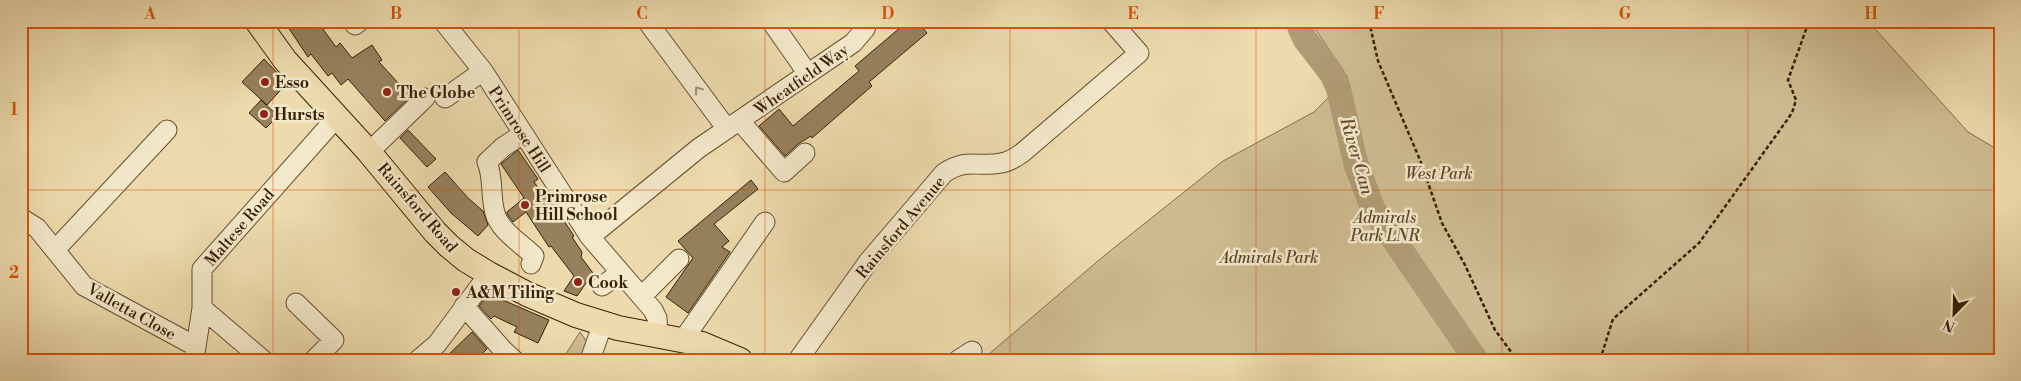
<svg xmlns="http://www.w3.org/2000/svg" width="2021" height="381" viewBox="0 0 2021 381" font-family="'Libre Bodoni',serif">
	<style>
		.green { fill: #cebb91; stroke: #826e4c }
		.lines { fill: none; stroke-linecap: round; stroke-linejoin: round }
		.river { stroke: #af9b74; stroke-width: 25 }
		.building { fill: #96815d; stroke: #372006 }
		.minor-casing { stroke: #644f30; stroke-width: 21 }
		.major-casing { stroke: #372006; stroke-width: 26 }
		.path { stroke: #372006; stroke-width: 2.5; stroke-dasharray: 4 2.5; stroke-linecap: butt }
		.minor { stroke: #f3e8ca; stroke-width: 19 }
		.major { stroke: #eddbad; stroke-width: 24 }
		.oneway { stroke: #9e8e72 }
		.grid { fill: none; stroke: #d6530b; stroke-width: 1; stroke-opacity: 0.55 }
		.poi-dot { fill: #8f2418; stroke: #f3e8ca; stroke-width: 2 }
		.labels { text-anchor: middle; stroke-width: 5; stroke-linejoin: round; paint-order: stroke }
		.street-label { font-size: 16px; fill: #372006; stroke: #f3e8ca }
		.poi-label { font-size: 16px; font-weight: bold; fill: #372006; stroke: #f3e8ca; text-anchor: start }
		.park-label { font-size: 16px; font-style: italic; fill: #5d4729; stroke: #f3e8ca }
		.water-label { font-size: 18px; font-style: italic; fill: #614b2c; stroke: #f3e8ca }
		.neatline { fill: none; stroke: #d6530b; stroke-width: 2 }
		.grid-label { font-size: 16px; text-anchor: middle; font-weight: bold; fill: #d6530b }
	</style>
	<rect width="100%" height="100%" fill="#eddbad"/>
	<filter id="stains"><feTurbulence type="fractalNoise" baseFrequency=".004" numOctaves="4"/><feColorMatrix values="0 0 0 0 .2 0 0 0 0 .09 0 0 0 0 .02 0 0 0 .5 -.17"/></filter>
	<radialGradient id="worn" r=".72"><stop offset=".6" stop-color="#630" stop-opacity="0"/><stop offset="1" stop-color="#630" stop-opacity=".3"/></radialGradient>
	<path class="green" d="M1314,21H1868L1968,132L2000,151V360H982L1105,255L1223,161L1314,112L1348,78L1316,30Z
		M580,332L587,342L582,360H562Z"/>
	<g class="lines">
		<path class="river" d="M1300,21V28L1305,39L1332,74L1338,87L1356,164L1373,209L1476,360"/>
	</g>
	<path class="building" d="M284,21H317L336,47L340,43L352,58L372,45L382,60L379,62L400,85L402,83L406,87L408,85L414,93L385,121L348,79L341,85L332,73L328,76L311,54L308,57Z
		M908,21H917L927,33L869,82L872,86L812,138L811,136L798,144L785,156L759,126L779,109L793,126L859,71L855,66Z
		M264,59L287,83L267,105L242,82Z
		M261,100L278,116L266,128L249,113Z
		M408,130L436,159L427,167L400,138Z
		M518,150L538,179L534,182L549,203L551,201L562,218L574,236L572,237L582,252L581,257L593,273L577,296L564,291L574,276L551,246L549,247L526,212L513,222L507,214V212L524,198L501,164Z
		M445,172L468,198L483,211L488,225L478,236L451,213L428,187Z
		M751,180L758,189L714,224L729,241L722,247L730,252L688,313L666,297L693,258L678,241Z
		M489,294L549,320L538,343L514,332L517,327L494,316L491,319L479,306Z
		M472,332L487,349L475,360H443Z"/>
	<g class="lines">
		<g class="minor-casing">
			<path id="minor" d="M443,21L483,71L590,237L653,310L657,318L658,336
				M647,21L727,129
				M771,21L808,74
				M355,25L360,21
				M445,98L483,71
				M740,121L784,172L805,153
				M523,134L503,147L487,162C494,179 490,196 495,213C499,230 522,244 534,256L531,264
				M369,152L425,98
				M21,218L37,228L84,286L195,346
				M590,237L699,148L853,43L865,29L868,21
				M55,250L167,130
				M602,286L620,273
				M642,296L679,259
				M296,303L334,340L314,360
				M464,306L503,350L514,360
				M202,308L263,360
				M683,340L765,222
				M194,360L202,308V269L337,117
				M418,360L437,344L489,274
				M590,360L603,323
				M798,360L868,262L944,173C968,157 978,168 1001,163C1009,162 1015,158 1022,153L1139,53L1111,21
				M958,360L972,351"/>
		</g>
		<g class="major-casing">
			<path id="major" d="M257,21L285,60L369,152L435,232L449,246L466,260L489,274L527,294L576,315L618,328L702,344L740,360"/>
		</g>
		<path class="path" d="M1369,21L1378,61L1420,160L1442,223L1465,265L1495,330L1517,360
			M1600,360L1613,319L1699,243L1792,113L1796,100L1788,80L1809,21"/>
		<use href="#minor" class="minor"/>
		<use href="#major" class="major"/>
	</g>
	<defs><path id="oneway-chevron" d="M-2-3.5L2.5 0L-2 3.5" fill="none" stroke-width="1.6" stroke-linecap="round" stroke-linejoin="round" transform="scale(1.25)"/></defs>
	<use class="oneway" href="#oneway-chevron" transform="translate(698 90) rotate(-127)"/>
	<path class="grid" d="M273,21V360M519,21V360M765,21V360M1010,21V360M1256,21V360M1502,21V360M1748,21V360M21,190H2000"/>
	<g class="poi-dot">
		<circle cx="265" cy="82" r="5"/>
		<circle cx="387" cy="92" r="5"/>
		<circle cx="264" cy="114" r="5"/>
		<circle cx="525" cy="205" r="5"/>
		<circle cx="578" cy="282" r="5"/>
		<circle cx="456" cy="292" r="5"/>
	</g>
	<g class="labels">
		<g class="street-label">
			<text transform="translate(801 79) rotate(-35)" y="6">Wheatfield Way</text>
			<text transform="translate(520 129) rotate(57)" y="6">Primrose Hill</text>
			<text transform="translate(418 207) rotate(49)" y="6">Rainsford Road</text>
			<text transform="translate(239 227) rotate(-49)" y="6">Maltese Road</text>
			<text transform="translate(900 227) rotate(-50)" y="6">Rainsford Avenue</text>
			<text transform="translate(132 311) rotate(29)" y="6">Valletta Close</text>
		</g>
		<g class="poi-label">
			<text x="275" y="88">Esso</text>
			<text x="397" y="98">The Globe</text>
			<text x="274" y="120">Hursts</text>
			<text x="535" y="202">Primrose<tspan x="535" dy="18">Hill School</tspan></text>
			<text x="588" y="288">Cook</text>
			<text x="466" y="298">A&amp;M Tiling</text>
		</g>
		<g class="park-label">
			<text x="1439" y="179">West Park</text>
			<text x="1385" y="223">Admirals<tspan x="1385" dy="18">Park LNR</tspan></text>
			<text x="1269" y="263">Admirals Park</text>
		</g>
		<g class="water-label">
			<text transform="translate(1357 156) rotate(74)" y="6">River Can</text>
		</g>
	</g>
	<rect width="2021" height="381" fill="none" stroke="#eddbad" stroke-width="55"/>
	<g transform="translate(1954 314) rotate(203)" stroke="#f3e8ca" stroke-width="4" paint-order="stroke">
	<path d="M0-4L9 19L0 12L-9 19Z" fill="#372006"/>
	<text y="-8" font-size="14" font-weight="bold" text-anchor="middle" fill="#372006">N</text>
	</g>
	<rect x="28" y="28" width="1966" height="326" class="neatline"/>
	<g class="grid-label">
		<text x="150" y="19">A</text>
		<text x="396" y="19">B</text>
		<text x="642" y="19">C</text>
		<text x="888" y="19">D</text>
		<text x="1133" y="19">E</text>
		<text x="1379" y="19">F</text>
		<text x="1625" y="19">G</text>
		<text x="1871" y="19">H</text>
		<text x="14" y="115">1</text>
		<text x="14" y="278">2</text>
	</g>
	<rect width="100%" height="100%" filter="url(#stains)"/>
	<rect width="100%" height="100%" fill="url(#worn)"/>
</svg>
